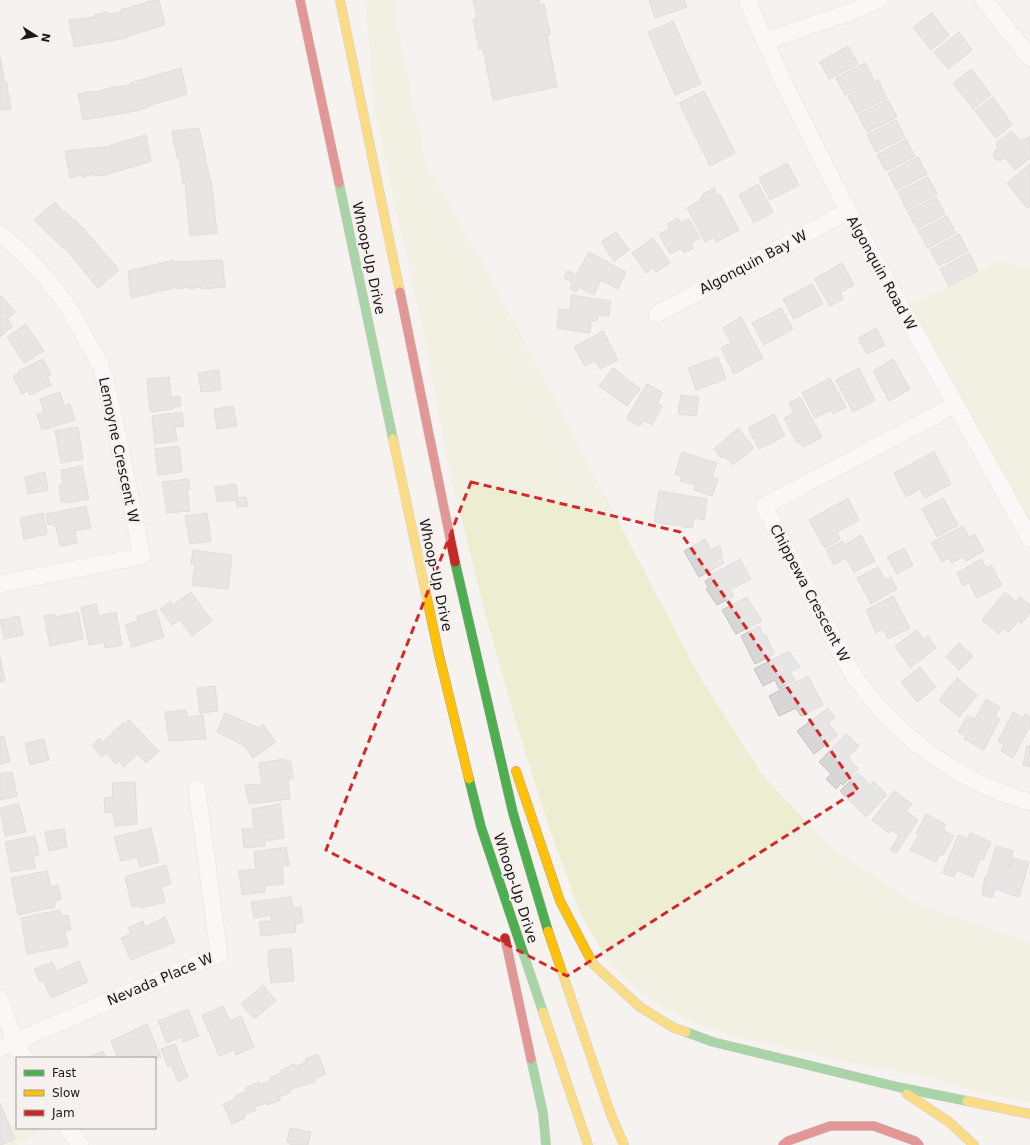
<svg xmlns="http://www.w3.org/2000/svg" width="1030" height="1145" viewBox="0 0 1030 1145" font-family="'DejaVu Sans',sans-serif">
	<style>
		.green { fill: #ecedd1 }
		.building { fill: #d8d6d7; stroke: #c4c2c2 }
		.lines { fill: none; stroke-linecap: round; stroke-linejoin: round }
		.street-casing { stroke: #d0cecc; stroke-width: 18 }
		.fast-casing { stroke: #b0a49f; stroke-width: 10 }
		.slow-casing { stroke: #b0a49f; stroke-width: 10 }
		.jam-casing { stroke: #b0a49f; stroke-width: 10 }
		.street { stroke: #fefdfd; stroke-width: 17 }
		.fast { stroke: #4caf50; stroke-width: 9 }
		.slow { stroke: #ffc107; stroke-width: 9 }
		.jam { stroke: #c62828; stroke-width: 9 }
		.marked { fill: none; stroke: #d62828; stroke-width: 3; stroke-dasharray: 8 5; stroke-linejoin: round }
		.labels { text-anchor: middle; stroke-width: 4; stroke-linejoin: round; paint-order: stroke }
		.street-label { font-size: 14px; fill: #1b1918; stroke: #f6f1ef }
	</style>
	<rect width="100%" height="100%" fill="#f5f2f0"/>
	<path class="green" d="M365,0H395L397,25L426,164L492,280L698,674L763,776L830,847L911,901L1030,942V1102L977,1092L928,1077L847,1062L729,1035L695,1024L653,1001L612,968L581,915L547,821L515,719L483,605L447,460L428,354L375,112Z
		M998,261L1030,268V539L902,308Z
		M17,1124V1128H46L16,1145H0V1130Z"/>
	<path class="building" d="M159,0L165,25L127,36V38L74,47L69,20L95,17L94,15L108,12V14L121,12V10L133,7V6L146,3V2Z
		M473,0H539L540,5L544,4L550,34L547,35L557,87L493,100L483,48L479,49L473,19L477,18Z
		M649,0H684L687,7L655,18Z
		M932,13L949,35L931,50L913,27Z
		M673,21L701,84L675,95L648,32Z
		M959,32L972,50L948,69L934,52Z
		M848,46L858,64L829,79L820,62Z
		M0,56L5,82H7L8,95H9L11,109L0,110Z
		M865,63L874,80L845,95L836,78Z
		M181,68L187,94L148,106V107L136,111L83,120L78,94L91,91V93L117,86V87L130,85V83Z
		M971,69L991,95L973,109L953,83Z
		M878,80L887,98L857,113L848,96Z
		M704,91L735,153L710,166L679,103Z
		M993,97L1012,125L996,138L975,111Z
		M888,100L897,117L867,132L858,115Z
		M896,120L905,137L876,152L867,135Z
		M199,128L210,180H211L217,233L190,236L185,183L183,184L179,157L177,158L175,145H174L172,131Z
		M1012,131L1019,140H1024L1030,136V158L1015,170L1005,158L1002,160H996L994,157V152L998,148L996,143Z
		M146,135L151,161L106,175L94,176V174L82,177V175L70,178L65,151L112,146L111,145Z
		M906,139L915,156L886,171L877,155Z
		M918,157L927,174L897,190L888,173Z
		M787,163L799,185L770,200L759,178Z
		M1030,164V206L1027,208L1007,183Z
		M928,177L937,194L907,210L898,192Z
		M758,184L773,212L754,223L739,195Z
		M714,188L717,195L720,194L739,230L716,242L714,237L705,242L687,208L699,201L701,203L700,199L704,193Z
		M936,197L945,214L917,229L908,212Z
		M55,202L63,212L65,211L73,220L74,219L84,229L119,270L98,288L64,247L63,248L34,220Z
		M947,216L956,233L928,248L918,231Z
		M678,218L681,223L689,219L700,238L691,243L694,248L684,253L681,248L670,254L659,234L670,229L667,224Z
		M616,232L629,250L614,261L601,242Z
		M959,234L968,251L939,266L930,250Z
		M653,238L670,263L656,272L653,267L646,273L632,253Z
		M589,252L626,272L618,289L601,280L594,295L579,287L576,292L570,289L572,282L564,278L568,270L576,275Z
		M969,253L978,271L949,286L940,269Z
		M174,260V262L222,260L225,287L201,289V287L189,289V287L177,289V287L131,298L128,271Z
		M842,263L854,285L840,293L843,299L830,306L814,279Z
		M812,284L823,304L794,319L783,299Z
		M571,295L611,301L609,316L598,315L597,321L591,320L590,333L557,328L559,309L570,310Z
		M2,296L15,312L7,319L13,326L0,337V297Z
		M781,308L793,329L764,345L752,323Z
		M741,317L763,358L734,374L721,348L731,343L723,328Z
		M26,324L44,351L24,363L7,337Z
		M876,328L885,345L867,354L858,338Z
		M603,331L618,360L600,369L595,360L585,366L574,347Z
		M718,357L726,379L696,390L688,368Z
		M43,359L51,375L47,376L51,385L30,395L28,391L22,394L13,377L19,373L18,371Z
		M893,359L910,389L889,401L873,371Z
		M613,368L640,389L627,406L599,386Z
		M859,368L875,400L853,412L836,380Z
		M219,370L221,390L201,392L198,373Z
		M169,377L171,397L180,396L181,406L173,407V409L150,412L147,379Z
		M830,378L846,407L833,414L831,410L815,418L802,393Z
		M647,384L663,393L657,403L662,406L652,425L643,420L640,426L626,419Z
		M60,392L64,406L70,404L75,420L42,430L37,414L44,412L40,399Z
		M681,395L699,397L696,416L678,414Z
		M800,397L822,437L803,447L800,442L797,443L784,418L794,413L789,403Z
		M233,406L237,426L217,429L214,409Z
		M182,412L184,426L175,427L177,441L155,444L152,416Z
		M774,414L785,436L759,449L748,428Z
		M78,427L83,459L61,463L55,431Z
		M738,428L754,448L733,465L727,458L726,459L723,456L721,458L714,449Z
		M179,446L182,472L158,475L155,449Z
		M682,452L717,463L712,477L718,479L712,496L694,490L696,485L680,481L682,476L675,474Z
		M934,452L951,484L925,498L920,489L906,497L894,473Z
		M82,466L89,499L67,503L66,501L61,502L59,485L63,484L61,470Z
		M45,472L48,490L28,494L25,477Z
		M189,479L190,489H187L190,511L167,513L162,482Z
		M236,484L238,498L246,497L248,506L237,507L236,500L217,502L215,487Z
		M659,491L707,499L704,520L694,518L692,528L654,522Z
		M848,498L859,520L837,532L840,539L825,548L809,520Z
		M943,498L958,525L937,537L922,509Z
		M86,506L91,528L75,531L77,543L60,546L56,526L54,527L53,524L48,525L46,514Z
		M43,513L47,534L24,539L20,518Z
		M207,513L211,541L190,544L185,516Z
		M963,526L969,537L975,535L984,551L966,561L964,557L952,563L949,558L942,562L931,543Z
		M861,535L875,561L854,572L846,558L834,565L826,550L842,541L844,545Z
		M705,539L711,550L719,545L723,554L720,556L724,563L699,577L684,551Z
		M904,548L913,565L897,574L887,557Z
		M193,550L232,555L228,589L192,585L195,564H191Z
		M740,559L751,579L730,590L734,596L717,605L706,589L708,587L705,581L712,577L711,575Z
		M981,559L986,568L991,565L1002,585L977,598L969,583L963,586L957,573Z
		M878,567L885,580L891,577L897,589L871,604L857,578Z
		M191,592L212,621L192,636L180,620L172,625L160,609L171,601L173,605Z
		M1005,592L1016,602L1020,597L1030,605V613L1021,624L1018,621L1009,632L1004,628L999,634L982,620Z
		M893,596L910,628L888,639L883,629L876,633L866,610Z
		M747,597L762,621L736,634L722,610Z
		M96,604L99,616L116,612L122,645L105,648L104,642L89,645L81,607Z
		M156,610L164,637L132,647L125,625L138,621L137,616Z
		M78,612L83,639L50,646L44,616L56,614V617Z
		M19,616L23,635L4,639L0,620Z
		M759,626L764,636L766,635L774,654L755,664L741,636Z
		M917,630L923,639L928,636L936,648L910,668L895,646Z
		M959,643L973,656L959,670L946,657Z
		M789,651L800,667L790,672L795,680L779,689L775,680L763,686L754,669Z
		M0,657L5,681L0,682Z
		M920,667L936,687L917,702L901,682Z
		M808,676L823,705L801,716L796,708L779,716L769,696Z
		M957,678L977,695L959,717L939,700Z
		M215,686L218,711L200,713L197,688Z
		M986,699L1000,707L995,716L1000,719L984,750L964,739L966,736L958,732L967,716L975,719Z
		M828,708L835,717L828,723L838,735L814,754L797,731Z
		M186,710L187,717L203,715L206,739L169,741L165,712Z
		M1013,712L1023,718L1025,714L1030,717V726L1013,758L1001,751L1004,745L998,741Z
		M225,713L259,728L263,724L276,742L253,758L245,746L217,732Z
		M129,720L159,751L146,763L137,754L124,767L119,761L116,764L106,753L102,757L92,746L99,738L103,742L123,723L124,725Z
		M846,734L859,746L848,757L858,769L843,785L841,783L836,789L826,779L831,774L819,762Z
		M4,736L10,762L0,764V737Z
		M44,739L49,760L30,765L25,743Z
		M1027,746H1030V767L1023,765Z
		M285,759V762L291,761L293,778L288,779L290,799L249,804L245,785L262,784L259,763Z
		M12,772L17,796L0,800V774Z
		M858,773L870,785L873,781L887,795L866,817L840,791Z
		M135,782L137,824L115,826L113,812L105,813L104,798L113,797L112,783Z
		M894,791L912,804L906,811L918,820L896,853L890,850L899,836L892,830L889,833L872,820Z
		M19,804L26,832L5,836L0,808Z
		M280,804L284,838L264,841L265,846L244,848L242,829L254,828L252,809Z
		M926,814L946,825L943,830L954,836L943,855L940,854L936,862L910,850L919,834L916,833Z
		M151,828L159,862L140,867L137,857L121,861L114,837Z
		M64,829L67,847L49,851L45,832Z
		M970,833L991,842L983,860L980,859L973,877L957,870L954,877L943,873L958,835L968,839Z
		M35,836L39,855L33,856L36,868L11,872L5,842Z
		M996,846L1013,851L1009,867H1010L1013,858L1029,862L1019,897L995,889L992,898L982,895L985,877H987Z
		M286,847L289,865L282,866L284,884L264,886L265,892L242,895L239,871L256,869L254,852Z
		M166,865L171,884L161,887L165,902L140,908L139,905L132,907L125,877Z
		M47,871L51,887L58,885L61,899L54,901L55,907L18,915L11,878Z
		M291,897L293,908L301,907L303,923L295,924L296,932L261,936L259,922L272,921L271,915L254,918L251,902Z
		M60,910L62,917L68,915L71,930L65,931L68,946L27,954L21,918Z
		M165,917L175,942L131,960L121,938L131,934L128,928L143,921L145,927Z
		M291,948L294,981L271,983L268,958H269L268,950Z
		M79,961L88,982L51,998L43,981L40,982L34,969L52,962L57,971Z
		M263,985L276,1001L254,1019L241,1004Z
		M223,1006L230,1021L241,1016L254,1047L236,1055L234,1050L219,1056L202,1015Z
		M188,1009L199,1036L183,1042L181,1037L167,1043L158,1021Z
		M147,1024L161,1057L155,1059L145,1057L118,1058L111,1041Z
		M175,1044L188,1077L178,1082L171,1065L168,1067L161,1049Z
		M103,1051L107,1058H87Z
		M318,1054L326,1074L314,1079L316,1082L290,1089L291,1092L279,1097L280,1100L267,1105L266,1103L254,1107L256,1110L244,1115L245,1118L232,1124L223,1104L236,1099L235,1096L247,1091L245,1088L259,1082L260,1085L271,1080L270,1078L282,1072L281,1070L294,1064L295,1067L306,1062L305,1059Z
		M0,1103L15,1139L1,1145H0Z
		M290,1128L311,1132L308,1145H290V1142H287Z"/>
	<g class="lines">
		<g class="street-casing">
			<path id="street" d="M747,0L782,80L848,211L1030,539
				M984,0L1030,58
				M766,41L847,13L879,0
				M0,234L22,252L46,278L67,305L101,366L111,404L142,556L0,584
				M657,314L848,211
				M955,405L764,506C783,543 802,580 822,616C836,644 850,673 870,697C911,747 968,785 1030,802
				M0,999L15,1042L24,1058
				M0,1048L219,954L197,789
				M68,1128L80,1145"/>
		</g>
		<g class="fast-casing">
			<path id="fast" d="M339,183L393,439
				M455,562L513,813L548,931
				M469,779L481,827L543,1012
				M686,1032L713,1042L898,1087L967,1101
				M531,1059L543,1113L546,1145"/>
		</g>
		<g class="slow-casing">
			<path id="slow" d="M340,0L400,292
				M393,439L439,655L469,779
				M516,771L560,901L593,964L640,1007L674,1028L686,1032
				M548,931L611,1115L624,1145
				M543,1012L588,1145
				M907,1094L949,1122L974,1145
				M967,1101L1030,1114"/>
		</g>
		<g class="jam-casing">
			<path id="jam" d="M300,0L339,183
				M400,292L455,562
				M505,938L531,1059
				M783,1145L788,1141L830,1126H874L915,1141L919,1145"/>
		</g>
		<use href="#street" class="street"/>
		<use href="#fast" class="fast"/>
		<use href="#slow" class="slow"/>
		<use href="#jam" class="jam"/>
	</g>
	<path d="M0 0H1030V1145H0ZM471,482L680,532L858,790L567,976L326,850Z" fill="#f5f2f0" fill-opacity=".55" fill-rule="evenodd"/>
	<path class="marked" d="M471,482L680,532L858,790L567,976L326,850Z"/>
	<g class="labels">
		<g class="street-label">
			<text transform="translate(369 258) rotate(78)" y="5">Whoop-Up Drive</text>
			<text transform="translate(753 262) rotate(-28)" y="5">Algonquin Bay W</text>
			<text transform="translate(882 273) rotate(61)" y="5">Algonquin Road W</text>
			<text transform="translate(119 450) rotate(78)" y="5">Lemoyne Crescent W</text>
			<text transform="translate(436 575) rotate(78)" y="5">Whoop-Up Drive</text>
			<text transform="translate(810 593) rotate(62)" y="5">Chippewa Crescent W</text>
			<text transform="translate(516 888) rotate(72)" y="5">Whoop-Up Drive</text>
			<text transform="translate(160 979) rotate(-23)" y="5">Nevada Place W</text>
		</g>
	</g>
	<rect x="16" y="1057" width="140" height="72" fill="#f6f1ef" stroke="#9e9b99"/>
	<rect x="24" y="1070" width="20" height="6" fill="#4caf50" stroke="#9e9b99"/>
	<text x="52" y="1077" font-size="12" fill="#1b1918">Fast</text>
	<rect x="24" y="1090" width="20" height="6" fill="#ffc107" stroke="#9e9b99"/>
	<text x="52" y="1097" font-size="12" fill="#1b1918">Slow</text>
	<rect x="24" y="1110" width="20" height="6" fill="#c62828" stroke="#9e9b99"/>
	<text x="52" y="1117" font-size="12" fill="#1b1918">Jam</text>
	<g transform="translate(36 36) rotate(101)" stroke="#f6f1ef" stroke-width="3" paint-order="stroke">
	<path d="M0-3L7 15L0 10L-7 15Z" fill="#1b1918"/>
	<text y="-6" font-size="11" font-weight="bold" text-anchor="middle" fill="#1b1918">N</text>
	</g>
</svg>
